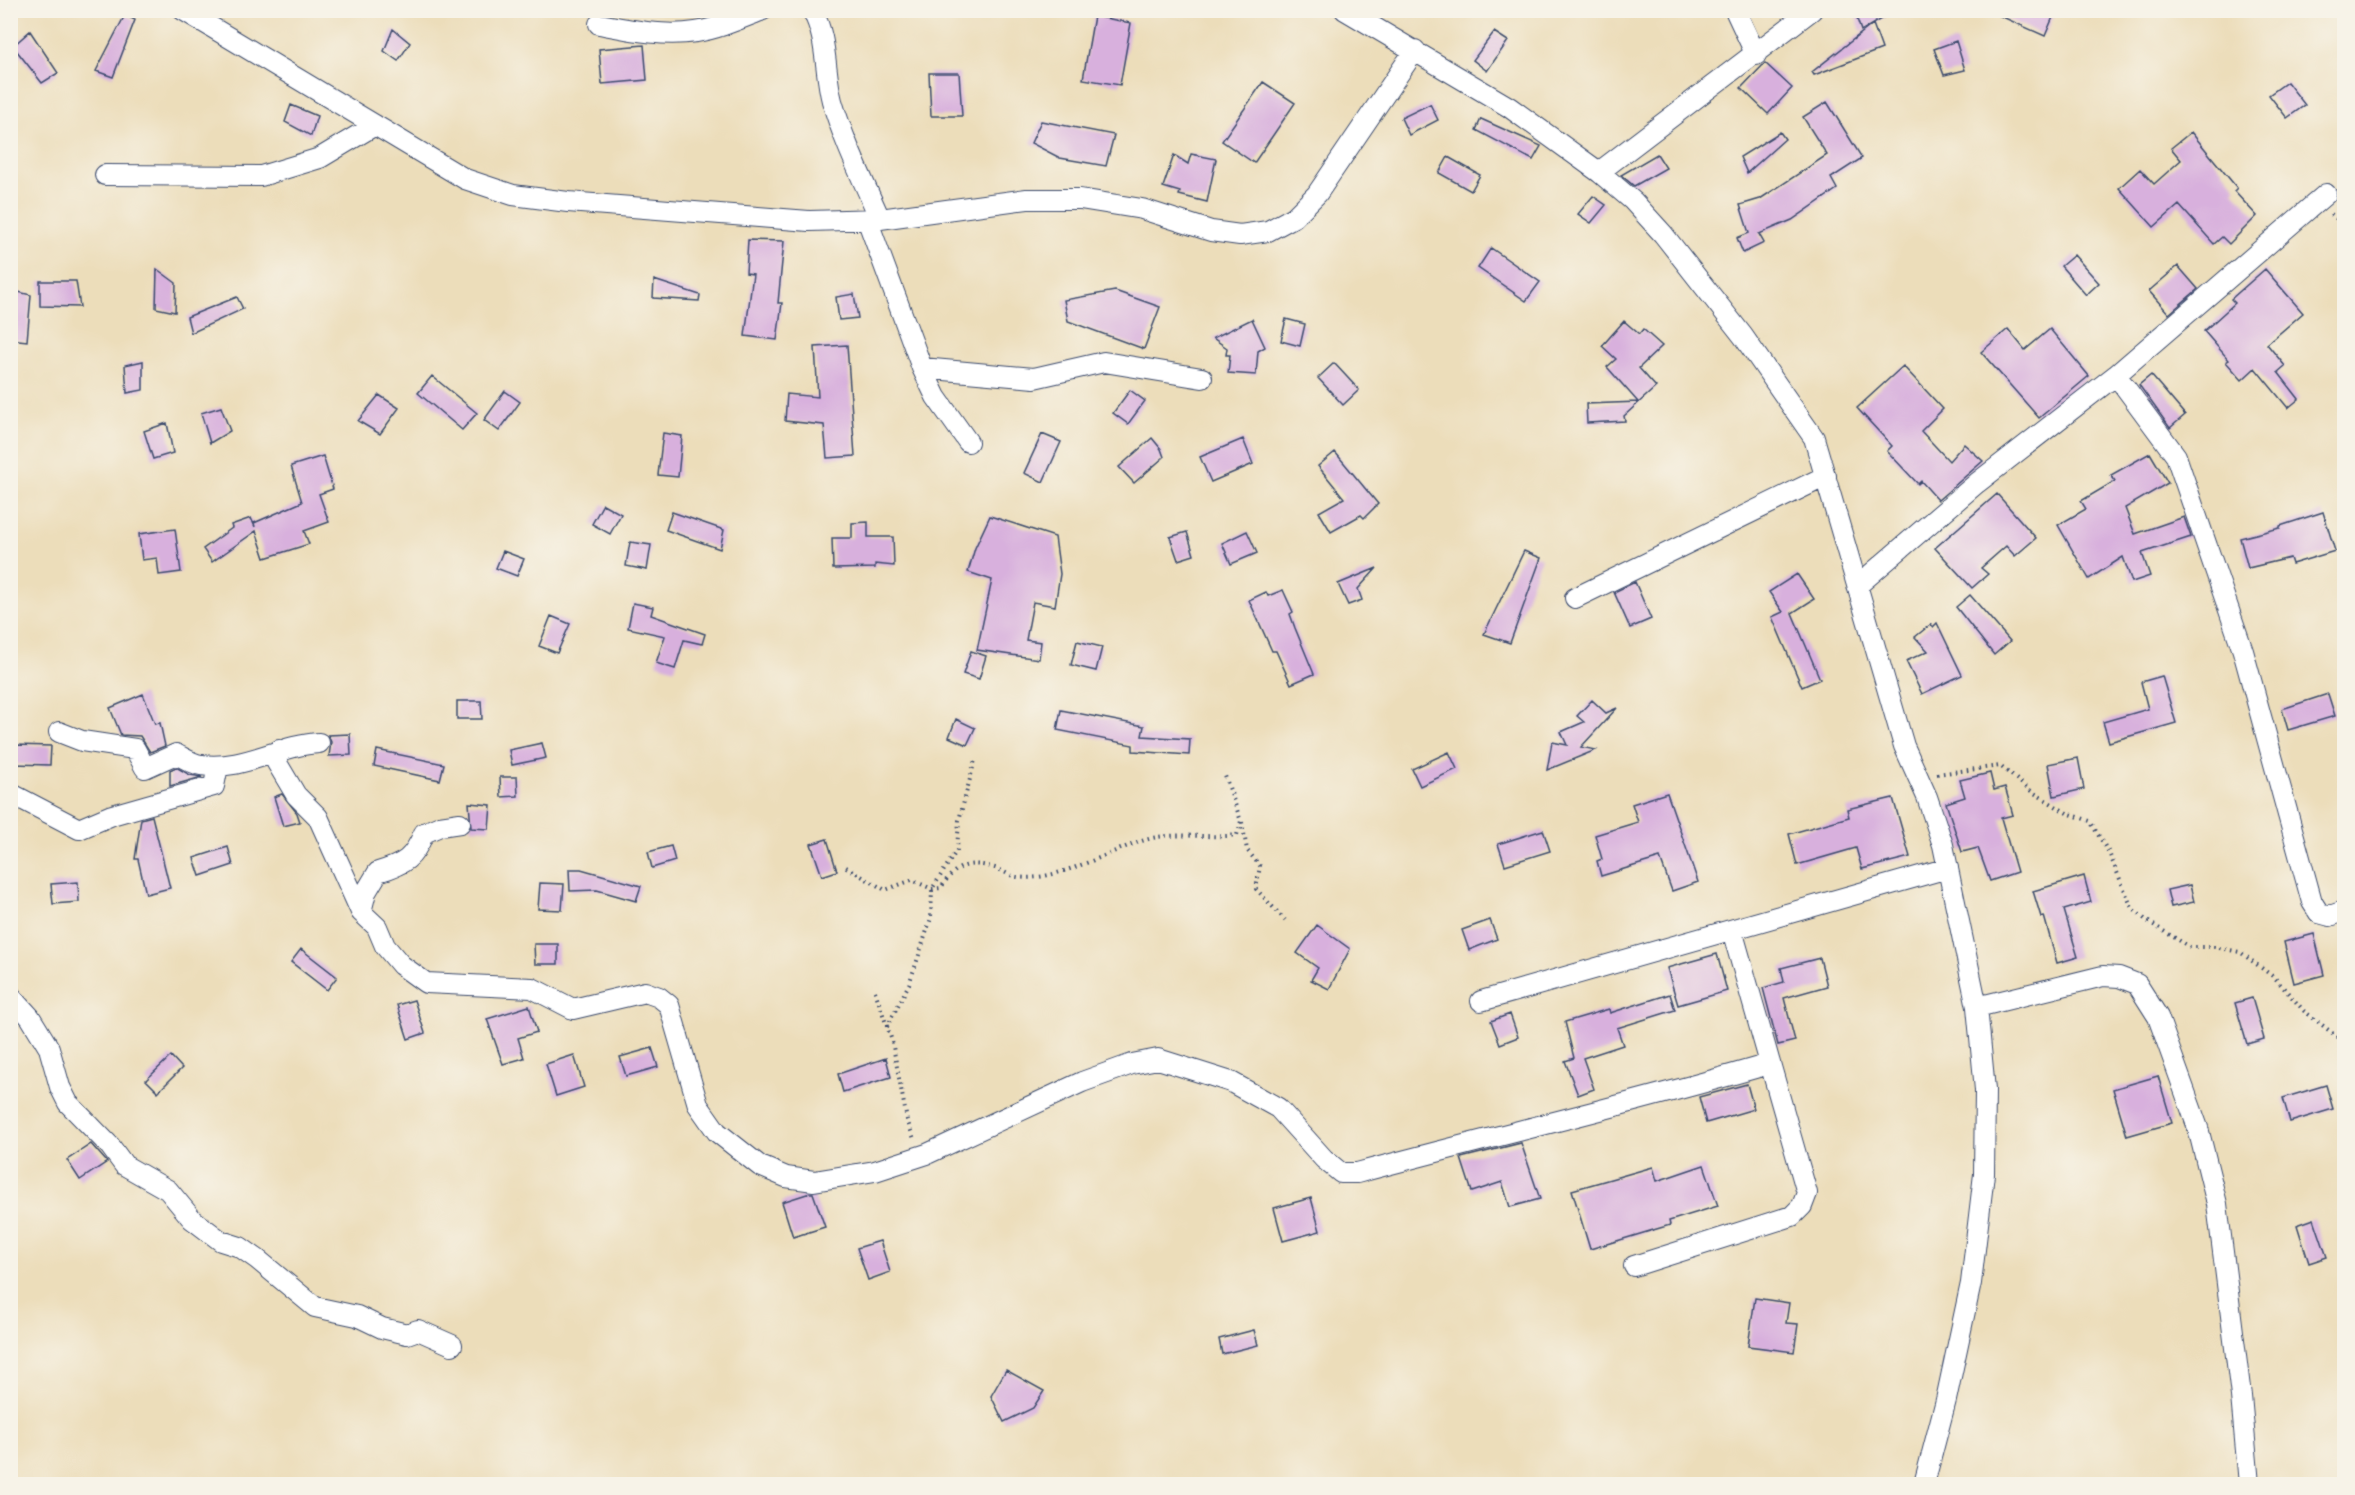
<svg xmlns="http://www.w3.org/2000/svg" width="2355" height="1495" viewBox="0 0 2355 1495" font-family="Cardo,serif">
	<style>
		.building { fill: #d8b0dd }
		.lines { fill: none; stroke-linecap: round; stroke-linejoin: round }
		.street-casing { stroke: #3a496c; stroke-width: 22 }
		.path { stroke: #3a496c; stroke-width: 4; stroke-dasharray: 1.5 4.5; stroke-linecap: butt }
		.street { stroke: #fff; stroke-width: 20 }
	</style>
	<rect width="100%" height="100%" fill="#f7f3e8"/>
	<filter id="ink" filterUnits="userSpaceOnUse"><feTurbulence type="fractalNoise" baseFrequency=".0167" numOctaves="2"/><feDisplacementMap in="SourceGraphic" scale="12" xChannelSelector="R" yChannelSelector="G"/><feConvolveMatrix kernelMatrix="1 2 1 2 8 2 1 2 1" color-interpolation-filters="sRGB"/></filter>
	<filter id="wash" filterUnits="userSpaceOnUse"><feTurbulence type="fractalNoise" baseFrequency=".008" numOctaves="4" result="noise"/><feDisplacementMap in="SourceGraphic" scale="24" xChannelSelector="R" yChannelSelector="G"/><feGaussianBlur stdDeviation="1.35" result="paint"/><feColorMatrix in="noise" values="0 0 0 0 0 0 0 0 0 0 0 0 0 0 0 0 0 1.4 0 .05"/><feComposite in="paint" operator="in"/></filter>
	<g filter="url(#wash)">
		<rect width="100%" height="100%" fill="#ecddba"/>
		<g id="blocks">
			<path class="building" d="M1854,10H1896L1861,31Z
				M1987,10H2056L2045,36Z
				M125,15L135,20L113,77L96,71Z
				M1094,16L1131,23L1120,85L1083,79Z
				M1873,24L1882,49L1814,75L1812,72Z
				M393,29L410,43L398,61L384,51Z
				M30,31L58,73L42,83L13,46Z
				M1494,32L1508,41L1487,71L1473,60Z
				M1956,41L1965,70L1944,75L1934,49Z
				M644,45L647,80L602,84L599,49Z
				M1765,63L1792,88L1768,114L1741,88Z
				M929,73H959L962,116H931Z
				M1263,82L1295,103L1254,163L1222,141Z
				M2287,82L2305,105L2287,118L2269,95Z
				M1827,102L1862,158L1831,178L1837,189L1792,220L1759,234L1764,243L1743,253L1737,238L1749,233L1740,205L1760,199L1827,155L1803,117Z
				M1430,104L1438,120L1409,135L1401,118Z
				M291,105L317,116L311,136L285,122Z
				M1481,119L1541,146L1533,160L1476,130Z
				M1041,121L1114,135L1106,166L1060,158L1031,143Z
				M1780,132L1785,139L1747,173L1740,157Z
				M2191,132L2237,188L2234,191L2257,216L2229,244L2222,237L2214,244L2179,205L2154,227L2119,188L2140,169L2154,184L2181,160L2171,148Z
				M1191,154L1216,159L1207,202L1179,195L1180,192L1163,187L1174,155L1188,164Z
				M1657,154L1666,168L1634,186L1621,175Z
				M1448,157L1480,175L1471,191L1439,173Z
				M1593,196L1606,205L1591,223L1578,214Z
				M748,240L784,241L778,303H782L777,340L745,336L753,274L746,273Z
				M1491,248L1540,282L1526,301L1478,268Z
				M2074,255L2099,283L2086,295L2061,266Z
				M2178,266L2198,289L2169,314L2149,291Z
				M157,269L176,283L175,312L156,308Z
				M2265,269L2303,313L2267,344L2285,366L2278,372L2299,399L2288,408L2255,368L2242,380L2226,362L2229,360L2204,331L2235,303L2231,299Z
				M654,280L700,295L699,301L653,298Z
				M40,281H76L80,307L40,306Z
				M10,290L31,295L27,341L10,339Z
				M1115,291L1160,307L1144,349L1068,321L1064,300Z
				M854,294L858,318L839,320L836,297Z
				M237,297L243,309L191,333L187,317Z
				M1252,319L1265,347L1258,351L1256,375L1228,373L1230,355H1226L1227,348L1213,338Z
				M1286,319L1305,324L1300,346L1281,341Z
				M1624,321L1639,334L1643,329L1662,346L1639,368L1656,387L1624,416L1625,421L1587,423L1586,404L1638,402L1607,367L1616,359L1602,346Z
				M2008,329L2025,350L2050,329L2089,376L2039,418L1981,352Z
				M847,345L855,456L827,458L824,425L785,421L787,394L818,397L815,347Z
				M143,361V390L127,393L125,365Z
				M1334,363L1359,390L1343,405L1318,378Z
				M1903,366L1943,409L1921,431L1949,461L1964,444L1983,461L1938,500L1921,481L1918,484L1887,451L1892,446L1857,408Z
				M2151,375L2185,415L2170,428L2139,385Z
				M432,376L477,413L462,430L418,393Z
				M1130,390L1145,401L1128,424L1113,413Z
				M505,391L520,402L499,431L484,420Z
				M379,395L399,408L380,434L358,421Z
				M221,407L230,431L210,443L201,413Z
				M167,423L173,453L153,459L144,431Z
				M663,433L682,436L678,477L658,475Z
				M1042,434L1061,442L1043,482L1024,473Z
				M1152,438L1161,449L1164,457L1134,483L1119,467Z
				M1243,439L1253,464L1211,482L1200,457Z
				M1335,452L1378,504L1364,518L1361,515L1331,532L1319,512L1344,498L1318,466Z
				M2150,453L2168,483L2125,508L2135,534L2184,517L2191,537L2142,553L2150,576L2132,582L2123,557L2089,579L2058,525L2086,509L2081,501L2115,481L2111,475Z
				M323,456L333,489L319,494L329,522L304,531L309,544L265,558L256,531L212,562L203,549L232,528L231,525L251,518L255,527L254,523L302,502L291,466Z
				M1997,494L2036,538L2015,556L2006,546L1981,568L1988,574L1972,588L1935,548Z
				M603,504L621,514L610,534L592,524Z
				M672,512L724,530L720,549L666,530Z
				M2323,512L2335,551L2292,564L2290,558L2248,568L2240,538L2280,528V526Z
				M990,516L1055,537L1060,574L1055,606L1033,602L1026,640L1041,642L1039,659L977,650L992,580L968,572L975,548Z
				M868,522V537H893L894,566L875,564V568L833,569L832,538H852V523Z
				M175,529L181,572L159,575L157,558L142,560L139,534Z
				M1247,531L1257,553L1231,564L1222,543Z
				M1187,532L1194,555L1178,560L1170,537Z
				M630,542L651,545L647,570L626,566Z
				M503,551L524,559L517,576L496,568Z
				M1524,551L1541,558L1510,643L1484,634Z
				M1377,568L1358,589L1362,600L1348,605L1338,584Z
				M1797,574L1814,599L1792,613L1820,679L1802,687L1772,617L1783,612L1769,592Z
				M1635,582L1651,619L1630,628L1614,592Z
				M1283,590L1293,612L1290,614L1295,628L1314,674L1291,684L1276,651H1272L1249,600L1266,592L1268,596Z
				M1970,595L2010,641L1994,655L1956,607Z
				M633,603L653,607L651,615L705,634L702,644L684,640L675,669L656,663L665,636L628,628Z
				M551,616L570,624L557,653L539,646Z
				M1937,623L1962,675L1922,694L1906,661L1928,651L1915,637L1931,624L1933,627Z
				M1077,641L1102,647L1096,671L1071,665Z
				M971,651L986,656L979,679L963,674Z
				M2162,676L2176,723L2109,742L2103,722L2148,709L2141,682Z
				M143,694L155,724L160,723L165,746L150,752L140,736L121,735L110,708Z
				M2328,694L2335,716L2288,730L2282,709Z
				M1592,700L1606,713L1617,708L1581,747L1596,750L1547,770L1552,742L1567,745L1561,732L1584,722L1577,716Z
				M457,701H481L482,719H457Z
				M1061,710L1144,726L1142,736L1190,739L1189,755L1133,751V745L1057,730Z
				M956,719L975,728L967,745L949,737Z
				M350,734L351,755L329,756L331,742L328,735Z
				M542,743L546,758L512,765L509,750Z
				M14,745L51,746L50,765L13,764Z
				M377,750L444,764L440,780L374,766Z
				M1449,752L1457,769L1420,786L1412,769Z
				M2078,758L2084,789L2054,796L2048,764Z
				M176,767L190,775L202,777L170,786V770Z
				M1990,773L1994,790L2005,787L2013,815L2001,818L2017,872L1990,881L1978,848L1962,852L1946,803L1965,797L1960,780Z
				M500,777H517L518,796L501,797Z
				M1667,793L1698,882L1672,891L1660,858L1601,876L1597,861L1602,859L1595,835L1638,822L1632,804Z
				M282,794L297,813L300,822L283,826L274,797Z
				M1893,798L1910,857L1862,869L1856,848L1797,865L1789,834L1849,817L1847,809Z
				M469,803L491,805L489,829L471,828Z
				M152,816L170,888L146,894L138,859H135L141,819Z
				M1543,830L1550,851L1505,865L1498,844Z
				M827,839L837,871L822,876L811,844Z
				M671,846L675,861L652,868L648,852Z
				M228,847L233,865L200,876L194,858Z
				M569,869H581L641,886L636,901L597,890L570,891Z
				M2084,876L2091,902L2064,910L2078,957L2057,963L2044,916L2041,917L2033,891Z
				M78,882L79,902L53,904L51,884Z
				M540,883L564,884L562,910L538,909Z
				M2190,885L2194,902L2171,907L2167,890Z
				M1490,920L1497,939L1469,950L1462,930Z
				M1317,925L1350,949L1329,989L1311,980L1318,968L1297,953Z
				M2314,934L2324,975L2294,983L2284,942Z
				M534,944H558V964H535Z
				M301,949L337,977L327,990L291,962Z
				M1717,954L1727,991L1678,1005L1667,968Z
				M1820,958L1827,986L1784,998L1795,1041L1778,1045L1763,988L1784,982L1781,968Z
				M1670,994L1675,1010L1617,1028L1623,1045L1583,1058L1594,1089L1578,1095L1565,1061L1574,1058L1565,1022L1609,1009L1610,1013Z
				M2252,998L2264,1039L2247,1044L2235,1003Z
				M414,1000L425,1033L408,1039L397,1005Z
				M529,1006L537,1032L518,1038L524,1058L503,1064L487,1019Z
				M1510,1014L1518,1037L1500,1044L1491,1021Z
				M652,1048L658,1067L626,1076L620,1057Z
				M574,1055L584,1087L556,1096L546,1064Z
				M171,1056L182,1068L158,1092L146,1080Z
				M886,1058L891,1077L843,1092L838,1074Z
				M2158,1076L2172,1123L2127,1136L2113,1089Z
				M1747,1084L1754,1109L1706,1123L1699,1097Z
				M2326,1085L2333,1109L2290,1122L2283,1098Z
				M1521,1143L1540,1199L1510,1207L1502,1182L1472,1192L1461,1158Z
				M91,1144L107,1162L80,1180L67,1160Z
				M1704,1165L1718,1206L1669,1221L1670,1225L1590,1249L1572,1190L1653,1167L1657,1181Z
				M810,1193H813L825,1227L793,1237L782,1202Z
				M1311,1198L1320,1231L1283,1241L1274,1208Z
				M2314,1219L2327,1257L2309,1263L2297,1225Z
				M880,1241L890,1272L868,1280L857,1248Z
				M1755,1298L1789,1303L1786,1323L1798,1324L1794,1352L1748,1346Z
				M1254,1330L1258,1345L1222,1354L1219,1339Z
				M1006,1370L1044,1391L1033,1408L1004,1422L991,1396Z"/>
		</g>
	</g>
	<g filter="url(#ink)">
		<use href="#blocks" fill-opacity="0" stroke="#3a496c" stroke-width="1.5"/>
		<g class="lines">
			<g class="street-casing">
				<path id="street" d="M183,10L465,179L513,195L568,202L809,221L880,219L1027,199H1080L1142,209L1211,231L1240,235L1268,231L1294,217L1317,194L1415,50
					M812,10C828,39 824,71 832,101C844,142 863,180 880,219
					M1345,10L1509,107L1599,172L1633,201L1663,234L1743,336L1814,438L1904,746L1927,797L1943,845L1977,1007L1985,1090L1984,1174L1971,1283L1946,1400L1924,1484
					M1735,10L1756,55
					M599,24C631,30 663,37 696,32C718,29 742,18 763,10
					M1599,172L1812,10
					M105,175L261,176L320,158L375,125
					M867,219L922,368L936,397L968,442
					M922,368L1034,378L1104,362L1202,378
					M2116,375L2176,456L2243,651L2312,902L2319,913L2330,916L2344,911
					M1857,586L1977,483L2116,375L2326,194
					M1575,598L1826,476
					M59,732L82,741L135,749L145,768L176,754C184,758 193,764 201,765C243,771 279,745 319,743
					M279,750L277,763L296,795L318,817L361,912
					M10,793L79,829L112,815L214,786L218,766
					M460,823L440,826L424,833C413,859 405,864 378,872L366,892L361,912L377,927L385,946L401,965L426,983L532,988L573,1009L645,992L659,997L669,1005L698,1105L717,1132L760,1166L786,1177L814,1181L875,1171L927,1154L1082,1082L1132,1064L1158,1059L1231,1082L1278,1108L1324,1159L1341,1173H1357C1494,1136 1633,1104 1769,1064
					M10,995L30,1017L49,1048L60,1087L68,1103L110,1146L124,1165L168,1190L192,1219L221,1241L240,1247L257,1259L315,1307L357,1316L382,1328L407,1334L418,1330L452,1345
					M1481,1001L1948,868
					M1977,1007L2103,976L2119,977L2137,984L2158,1017L2198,1128L2217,1204L2241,1396L2249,1484
					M1634,1266L1792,1216L1802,1206L1807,1193L1732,930"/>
			</g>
			<path class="path" d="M2331,214L2344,225
				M1937,774L2000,766L2031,791L2067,813L2090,821L2109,853L2132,908L2147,921L2190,947H2214L2240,952L2275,978L2304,1011L2344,1042
				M1242,822L1247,850L1260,866L1256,889L1285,920
				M846,867L885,890L912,880L932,889L941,888C955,865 969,860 995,868C1002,870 1009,876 1017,877C1054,883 1109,851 1145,840C1173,831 1207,839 1237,835L1241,821L1225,776
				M875,991L892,1041L907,1120L914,1139
				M887,1027L909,984L918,958L931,918L932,889L957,850L959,820L975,760"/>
			<use href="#street" class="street"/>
		</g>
	</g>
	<rect width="2355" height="1495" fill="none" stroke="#f7f3e8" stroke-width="36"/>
</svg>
